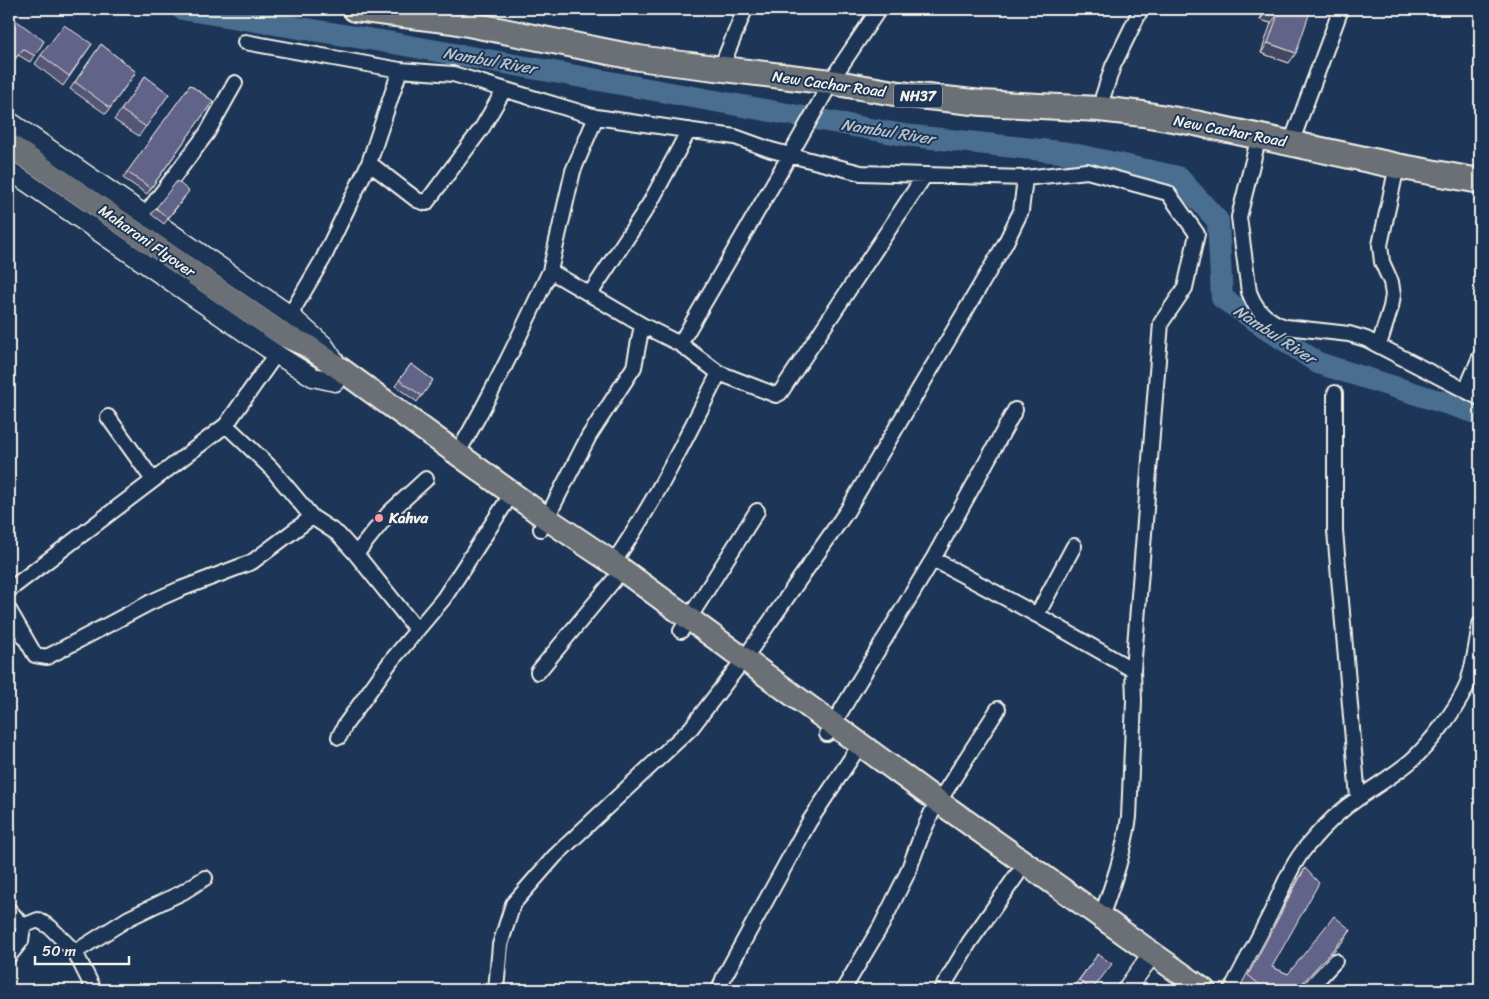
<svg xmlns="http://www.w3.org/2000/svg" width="1489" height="999" viewBox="0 0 1489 999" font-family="Sriracha,sans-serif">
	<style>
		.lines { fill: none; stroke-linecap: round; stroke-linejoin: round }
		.river { stroke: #486e90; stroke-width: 22 }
		.minor-casing { stroke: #f4f1e8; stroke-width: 18 }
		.tertiary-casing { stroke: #f4f1e8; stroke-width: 21 }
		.primary-casing { stroke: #f4f1e8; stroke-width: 26 }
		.trunk-casing { stroke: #f4f1e8; stroke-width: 28 }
		.minor { stroke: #1d3557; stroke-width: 14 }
		.tertiary { stroke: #1d3557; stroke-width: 18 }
		.primary { stroke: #6b6f75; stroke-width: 22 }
		.trunk { stroke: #6b6f75; stroke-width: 24 }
		.wall { fill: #545676; stroke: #f4f1e8 }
		.shaded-wall { fill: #454660; stroke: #f4f1e8 }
		.building { fill: #626489; stroke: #f4f1e8 }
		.poi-dot { fill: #ff9aa2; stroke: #1d3557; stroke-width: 2 }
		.labels { text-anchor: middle; stroke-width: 4; stroke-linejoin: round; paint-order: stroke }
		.shield { fill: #1d3557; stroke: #b4b9bc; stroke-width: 1 }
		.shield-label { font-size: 14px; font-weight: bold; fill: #f4f1e8 }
		.street-label { font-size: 15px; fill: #f4f1e8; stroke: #1d3557 }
		.poi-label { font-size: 15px; font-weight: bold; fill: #f4f1e8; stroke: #1d3557; text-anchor: start }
		.water-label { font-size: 16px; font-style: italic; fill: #b8c3c9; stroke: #1d3557 }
	</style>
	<rect width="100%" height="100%" fill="#1d3557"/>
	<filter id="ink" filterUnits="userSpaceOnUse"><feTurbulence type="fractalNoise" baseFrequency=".02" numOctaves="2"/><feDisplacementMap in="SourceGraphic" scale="10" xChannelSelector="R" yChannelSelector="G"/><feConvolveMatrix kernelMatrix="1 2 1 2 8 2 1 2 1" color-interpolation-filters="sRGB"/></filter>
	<g filter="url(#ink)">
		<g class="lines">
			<path class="river" d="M182,9L393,43L904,135L1069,153L1178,177L1218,221L1222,298L1318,363L1480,414"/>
			<g class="minor-casing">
				<path id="minor" d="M245,42L400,70
					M725,58L745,9
					M1103,96L1113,66L1141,9
					M1259,136L1239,217L1249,292L1253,301L1258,309L1265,316L1277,324L1286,327L1349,334L1366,339L1480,398
					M1291,143L1341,9
					M369,163L417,200L426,203L482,128L504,90
					M145,215L207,133L235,83
					M550,271L573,171L596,117L735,137L771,150L790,155L838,70L879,9
					M590,294L650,203L689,130
					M290,315L323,259L369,163L400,70L453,74L596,117
					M642,325L680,344
					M1379,345L1391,307L1393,295L1391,282L1382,262L1380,245L1397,166
					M719,373L776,395L780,393L925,175
					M1466,390L1480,357
					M1335,393V531L1358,798
					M1015,410L933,559L1037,615L1133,670
					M108,417L153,480
					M226,425L271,468L312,517L338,534L356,554L417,630
					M457,454C492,395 521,333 550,271L642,325L634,367L589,436L541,529
					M356,554L389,513L426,479
					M613,563C654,504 686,438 719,373L680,344L790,155L861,173L1025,178L1087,171L1168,193L1197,234L1185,288L1161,323L1133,670L1134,701L1129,817C1124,853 1113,884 1101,917
					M9,590L226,425L276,354
					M9,610L35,655L47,657L151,602L178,590L252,562L312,517
					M1037,615L1074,546
					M681,631L757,511
					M538,672L614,580
					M827,734L933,559
					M339,737L345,725L391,661L444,598L505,504
					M9,910L23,926L38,920L50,927L75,952L94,990
					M75,952L129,918L183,892L205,878
					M9,956L21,941L23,926
					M496,990L500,945L513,904L555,856L691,728L744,659L847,511L1005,244L1021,211L1025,178
					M719,990L724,977L809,822L854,754
					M843,990L881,926L907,874L922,834L932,812L998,709
					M941,990L969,943L1017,875
					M1231,990C1244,965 1258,939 1271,913C1282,890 1290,866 1307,846C1322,828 1340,810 1360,797C1377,785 1396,774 1412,760C1430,744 1454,712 1465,690C1474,669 1476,646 1480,624
					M1308,990L1335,961"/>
			</g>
			<g class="tertiary-casing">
				<path id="tertiary" d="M9,121L290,315L324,345L334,360
					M9,170L276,354L313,377L335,382
					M1126,990L1152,954"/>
			</g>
			<g class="primary-casing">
				<path id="primary" d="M9,145L266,323L285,336L306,345L339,368L546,518L613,563L939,802L1204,990"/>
			</g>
			<g class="trunk-casing">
				<path id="trunk" d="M355,9L453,21L639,58L674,63L831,82L900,94L982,103L1099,109L1143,114L1195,123L1397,166L1480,181"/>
			</g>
			<use href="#minor" class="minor"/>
			<use href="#tertiary" class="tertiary"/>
			<use href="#primary" class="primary"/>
			<use href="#trunk" class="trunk"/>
		</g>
		<path class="wall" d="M1264,9H1311L1289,63L1261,53L1271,23L1260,20Z
			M9,23L44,41L30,62L18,55L9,67Z
			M92,44L63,86L35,64L41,55Z
			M101,44L136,72L106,114L70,89Z
			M145,76L169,94L139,136L114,120Z
			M190,85L213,101L147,194L123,178Z
			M185,197L164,224L151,214L156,208Z
			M411,364L433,380L417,402L395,386Z
			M1305,868L1272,967L1288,974L1351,930L1344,940L1298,990H1248L1241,985L1299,877Z
			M1098,954L1092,990H1080L1074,986Z"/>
		<path class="shaded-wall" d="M1267,11L1278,14L1271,23L1260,20Z
			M1268,43L1296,53L1289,63L1261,53Z
			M1351,930L1344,940L1298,990H1296Z"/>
		<path class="building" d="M1268,9H1311L1296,53L1268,43L1278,14L1267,11Z
			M13,18L44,41L35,56L23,49L9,67V23Z
			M64,25L92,44L69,76L41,55Z
			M101,44L136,72L110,108L75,82Z
			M145,76L169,94L146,127L121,110Z
			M190,85L213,101L151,188L127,172Z
			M177,181L189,191L168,218L156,208Z
			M411,364L433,380L422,396L399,380Z
			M1305,868L1319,883L1272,967L1288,974L1334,916L1351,930L1296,990H1266L1248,975Z
			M1098,954L1112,964L1092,990L1079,980Z"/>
	</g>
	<circle class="poi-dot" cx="379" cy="518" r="5"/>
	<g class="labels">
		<rect class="shield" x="894" y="84.5" width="48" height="23" rx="4"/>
		<g class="shield-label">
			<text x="918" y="101">NH37</text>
		</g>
		<g class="street-label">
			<text transform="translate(829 84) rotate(8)" y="5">New Cachar Road</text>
			<text transform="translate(1230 131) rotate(11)" y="5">New Cachar Road</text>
			<text transform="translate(147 241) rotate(35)" y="5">Maharani Flyover</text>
		</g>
		<g class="poi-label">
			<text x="389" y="523">Kahva</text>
		</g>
		<g class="water-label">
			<text transform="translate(490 60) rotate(10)" y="6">Nambul River</text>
			<text transform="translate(888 131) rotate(9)" y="6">Nambul River</text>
			<text transform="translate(1275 334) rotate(33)" y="6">Nambul River</text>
		</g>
	</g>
	<rect width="1489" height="999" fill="none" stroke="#1d3557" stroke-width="30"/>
	<rect x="15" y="15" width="1459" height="969" fill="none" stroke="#f4f1e8" stroke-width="2" filter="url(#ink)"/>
	<path d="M35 956v8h94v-8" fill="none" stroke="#f4f1e8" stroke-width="2.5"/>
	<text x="42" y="956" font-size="15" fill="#f4f1e8" stroke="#1d3557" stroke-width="4" paint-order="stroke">50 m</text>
</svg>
